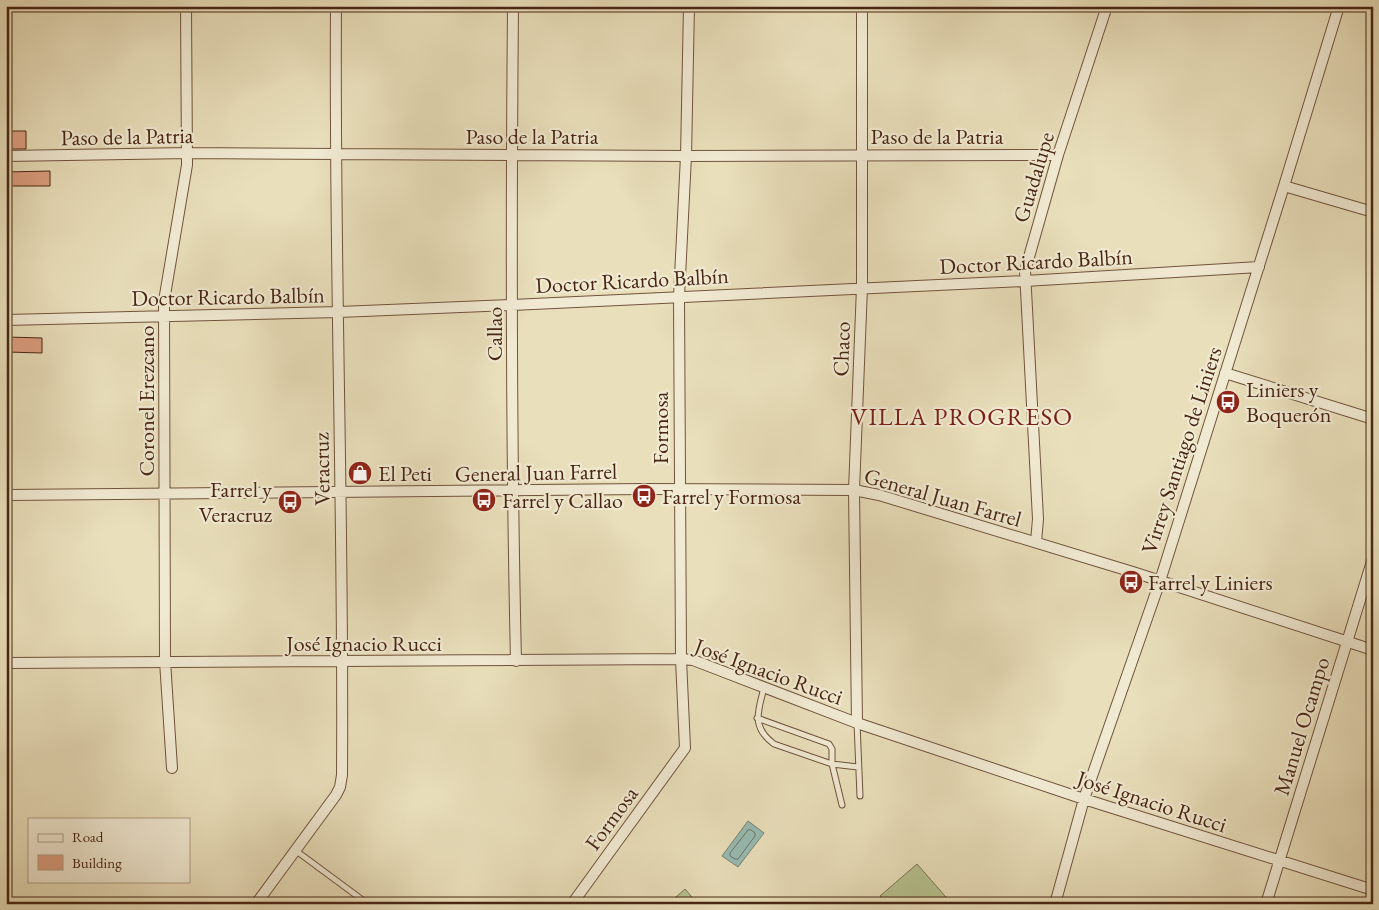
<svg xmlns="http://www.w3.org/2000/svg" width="1379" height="910" viewBox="0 0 1379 910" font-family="'EB Garamond',serif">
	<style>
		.green { fill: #b6c290; stroke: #7f7452 }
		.water { fill: #97bcb4; stroke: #778074 }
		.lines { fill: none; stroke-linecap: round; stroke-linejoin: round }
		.shore { stroke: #707164; stroke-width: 1 }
		.building { fill: #dd9e80; stroke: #482613 }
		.service-casing { stroke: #70543d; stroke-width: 7 }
		.minor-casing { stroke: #70543d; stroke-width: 12 }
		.service { stroke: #f1ead3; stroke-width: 5 }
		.minor { stroke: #f1ead3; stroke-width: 10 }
		.labels { text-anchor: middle; stroke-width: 4.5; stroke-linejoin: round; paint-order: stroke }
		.street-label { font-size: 22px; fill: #482613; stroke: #f1ead3 }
		.poi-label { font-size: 22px; fill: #482613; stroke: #f1ead3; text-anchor: start }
		.quarter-label { font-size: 25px; letter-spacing: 1px; fill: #7a1f14; stroke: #f1ead3 }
	</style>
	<rect width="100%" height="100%" fill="#e9dfbb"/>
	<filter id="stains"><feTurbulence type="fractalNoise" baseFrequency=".004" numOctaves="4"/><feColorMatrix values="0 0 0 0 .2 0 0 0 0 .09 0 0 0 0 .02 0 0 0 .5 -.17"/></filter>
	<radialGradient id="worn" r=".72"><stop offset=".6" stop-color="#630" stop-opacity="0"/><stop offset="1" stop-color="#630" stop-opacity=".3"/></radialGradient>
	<path class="green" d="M917,864L952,904H886L880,896Z
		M685,889L698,904H668Z"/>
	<path class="water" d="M748,821L764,833L738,867L722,856Z"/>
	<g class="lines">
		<path class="shore" d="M751,830L755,833V836L738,859H735L730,856V853L748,830Z"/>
	</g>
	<path class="building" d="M6,131H26V149H10L6,146Z
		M50,171V186H6V172Z
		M6,337L42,338V353L6,352Z"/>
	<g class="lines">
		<g class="service-casing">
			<path id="service" d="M764,688C758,711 751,727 774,744L832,764L858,767
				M757,718L829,744L832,749V764L842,805
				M857,723L860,796
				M295,850L368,904"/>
		</g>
		<g class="minor-casing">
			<path id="minor" d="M513,6C511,224 511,443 516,661
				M6,156L188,153L686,156L1058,155
				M1284,186L1373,212
				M6,320L339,312L512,305L1025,281L1259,267
				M1225,373L1373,419
				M6,495L645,489L854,490L879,495L1136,573L1373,650
				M1036,542L1038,519L1025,271L1058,155L1107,6
				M6,663L681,659L693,660L857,723L1084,799L1373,890
				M857,723L854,490L862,287V6
				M172,768L165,661L164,301L187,165L186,6
				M256,904L336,795L340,787L342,775C344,519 334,262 336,6
				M572,904L685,748L681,659L679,297L686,156L689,6
				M1055,904L1084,799L1160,581L1284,186L1339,6
				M1266,904L1373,558"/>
		</g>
		<use href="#service" class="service"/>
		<use href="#minor" class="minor"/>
	</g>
	<defs>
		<g id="bus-disc" transform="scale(1.25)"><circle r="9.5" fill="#8f2418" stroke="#f1ead3"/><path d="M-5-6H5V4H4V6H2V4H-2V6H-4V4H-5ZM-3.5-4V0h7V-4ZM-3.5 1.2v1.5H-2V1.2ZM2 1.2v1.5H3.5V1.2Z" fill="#fff"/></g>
		<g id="shop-disc" transform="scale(1.25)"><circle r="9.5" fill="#8f2418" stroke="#f1ead3"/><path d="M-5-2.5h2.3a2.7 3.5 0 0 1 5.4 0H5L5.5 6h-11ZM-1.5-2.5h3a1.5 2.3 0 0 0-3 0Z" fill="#fff"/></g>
	</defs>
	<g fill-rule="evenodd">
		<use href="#bus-disc" x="1228" y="402"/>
		<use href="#shop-disc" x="360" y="473"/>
		<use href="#bus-disc" x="644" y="496"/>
		<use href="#bus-disc" x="484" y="500"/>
		<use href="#bus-disc" x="290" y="502"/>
		<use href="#bus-disc" x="1131" y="582"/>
	</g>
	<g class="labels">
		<g class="street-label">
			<text transform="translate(127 136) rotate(-1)" y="8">Paso de la Patria</text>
			<text x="532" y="144">Paso de la Patria</text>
			<text x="937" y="144">Paso de la Patria</text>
			<text transform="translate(1033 177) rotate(-73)" y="8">Guadalupe</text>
			<text transform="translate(1036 261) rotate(-3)" y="8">Doctor Ricardo Balbín</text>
			<text transform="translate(632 280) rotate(-3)" y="8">Doctor Ricardo Balbín</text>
			<text transform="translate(228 296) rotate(-1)" y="8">Doctor Ricardo Balbín</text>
			<text transform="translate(494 334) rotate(-90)" y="8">Callao</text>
			<text transform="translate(841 349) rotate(-88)" y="8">Chaco</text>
			<text transform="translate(146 401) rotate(-90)" y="8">Coronel Erezcano</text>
			<text transform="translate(660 428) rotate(-90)" y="8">Formosa</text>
			<text transform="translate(1181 450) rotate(-72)" y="8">Virrey Santiago de Liniers</text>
			<text transform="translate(321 469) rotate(-91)" y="8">Veracruz</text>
			<text transform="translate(536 472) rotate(-1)" y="8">General Juan Farrel</text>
			<text transform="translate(943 497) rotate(16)" y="8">General Juan Farrel</text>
			<text x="364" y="651">José Ignacio Rucci</text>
			<text transform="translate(769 671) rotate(20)" y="8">José Ignacio Rucci</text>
			<text transform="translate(1301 726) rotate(-73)" y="8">Manuel Ocampo</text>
			<text transform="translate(1152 801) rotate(18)" y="8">José Ignacio Rucci</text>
			<text transform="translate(611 818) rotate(-54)" y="8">Formosa</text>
		</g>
		<g class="poi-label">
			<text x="1246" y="397">Liniers y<tspan x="1246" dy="25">Boquerón</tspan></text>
			<text x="378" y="481">El Peti</text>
			<text x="272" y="497" text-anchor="end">Farrel y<tspan x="272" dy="25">Veracruz</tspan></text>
			<text x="662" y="504">Farrel y Formosa</text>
			<text x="502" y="508">Farrel y Callao</text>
			<text x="1148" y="590">Farrel y Liniers</text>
		</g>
		<g class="quarter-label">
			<text x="962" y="425">VILLA PROGRESO</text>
		</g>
	</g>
	<rect width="1379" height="910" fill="none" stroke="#e9dfbb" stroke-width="25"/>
	<rect x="8" y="8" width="1364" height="895" fill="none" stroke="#482613" stroke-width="2.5"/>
	<rect x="12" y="12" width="1354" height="885" fill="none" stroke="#482613"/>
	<rect x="28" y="818" width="162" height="65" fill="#f1ead3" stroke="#ad9c86"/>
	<rect x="38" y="834" width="25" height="8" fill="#f1ead3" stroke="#ad9c86"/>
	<text x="72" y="842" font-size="15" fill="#482613">Road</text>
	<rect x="38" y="855" width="25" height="15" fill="#dd9e80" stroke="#ad9c86"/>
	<text x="72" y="868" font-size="15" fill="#482613">Building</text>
	<rect width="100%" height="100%" filter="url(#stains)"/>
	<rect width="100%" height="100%" fill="url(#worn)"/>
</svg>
